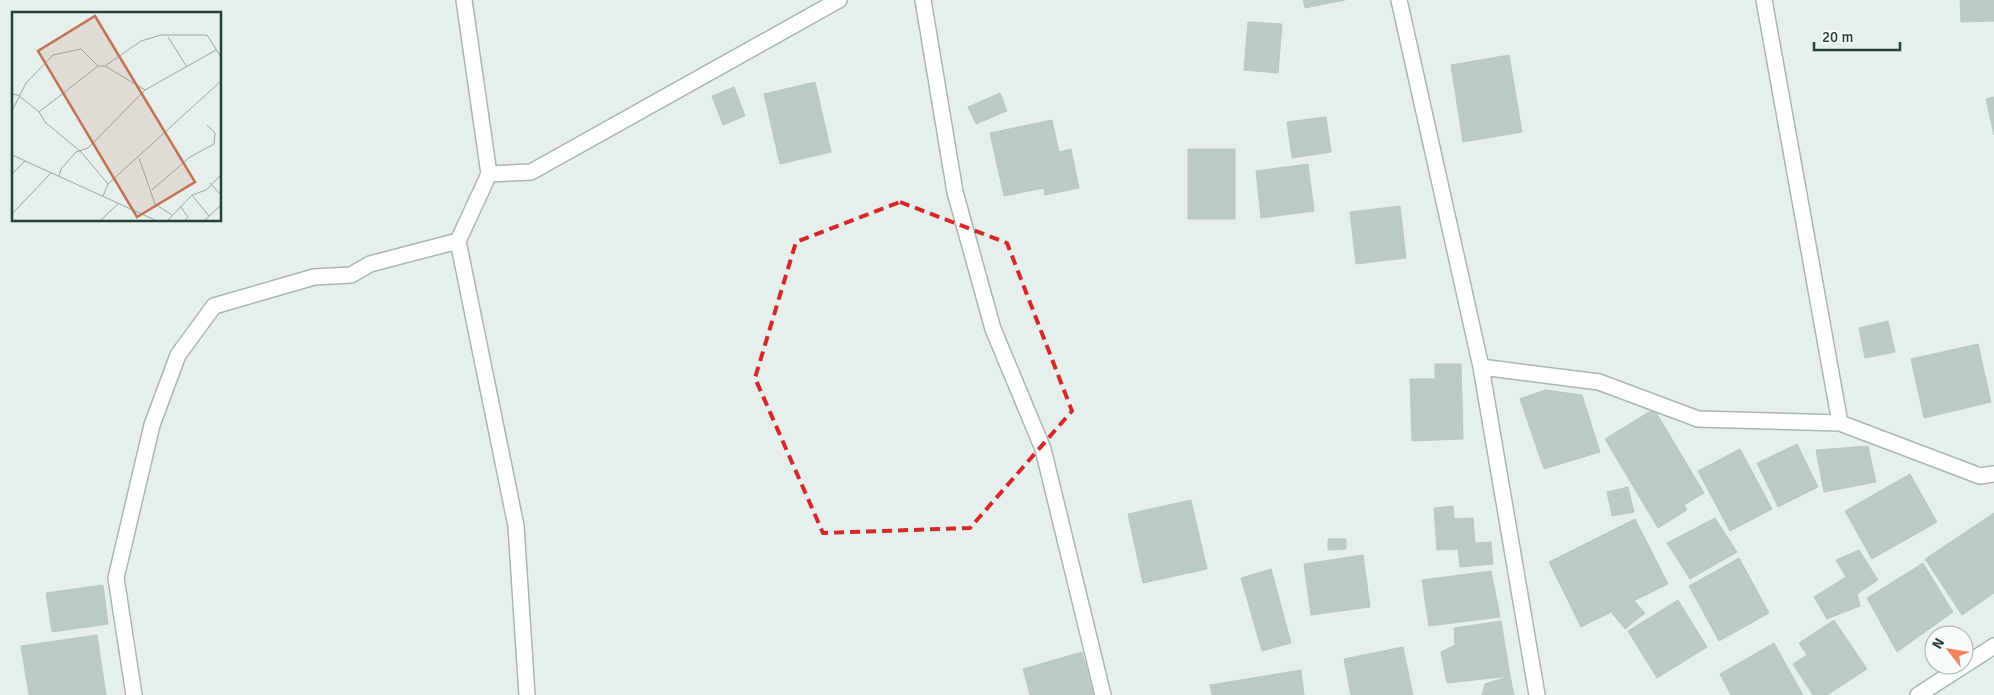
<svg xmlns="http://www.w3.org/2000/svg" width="1994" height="695" viewBox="0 0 1994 695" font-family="Signika,sans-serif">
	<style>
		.building { fill: #bbcac4; stroke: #b8c9c2 }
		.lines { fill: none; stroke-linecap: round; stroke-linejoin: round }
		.street-casing { stroke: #a8b8b2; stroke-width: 18 }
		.secondary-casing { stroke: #a4bbb3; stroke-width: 18 }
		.street { stroke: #fff; stroke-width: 15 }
		.secondary { stroke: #fff; stroke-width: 15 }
		.marked { fill: none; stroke: #d62828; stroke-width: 4; stroke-dasharray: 10 6; stroke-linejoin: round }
		.inset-road { fill: none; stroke: #98aaa4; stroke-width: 1 }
		.view { fill: #c07456; fill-opacity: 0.15; stroke: #c07456; stroke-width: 2.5 }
		.inset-edge { fill: none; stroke: #24423a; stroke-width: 2.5 }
	</style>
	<rect width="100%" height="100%" fill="#e6efeb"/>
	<path class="building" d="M1303,0H1345L1305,8Z
		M1960,0H1994V21L1961,22Z
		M1248,22L1282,24L1278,73L1244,70Z
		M1509,55L1522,132L1463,142L1451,65Z
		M815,82L831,152L780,164L764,94Z
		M734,87L745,116L723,125L712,96Z
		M1000,93L1007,111L976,124L968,107Z
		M1994,97V135L1986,99Z
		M1326,117L1331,152L1292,158L1287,122Z
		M1052,120L1059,152L1071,149L1079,188L1045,195L1044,188L1004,196L990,133Z
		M1188,149H1235V219H1188Z
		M1308,164L1314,211L1261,218L1256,171Z
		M1400,206L1406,258L1356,264L1350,212Z
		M1888,321L1895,352L1865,358L1859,328Z
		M1978,344L1991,402L1924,418L1911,359Z
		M1435,364H1461L1463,439L1412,441L1410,379H1435Z
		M1545,390L1582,395L1600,452L1544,469L1520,399Z
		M1654,409L1704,493L1684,505L1687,510L1658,528L1605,439Z
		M1797,444L1818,487L1778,507L1757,463Z
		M1868,446L1876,482L1824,492L1816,450Z
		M1740,449L1772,509L1730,531L1698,471Z
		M1910,474L1937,522L1872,559L1845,511Z
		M1628,487L1634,512L1612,516L1607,492Z
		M1191,500L1207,569L1143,583L1128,514Z
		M1453,506L1454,519L1473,518L1475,543L1491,542L1493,564L1460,567L1458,549L1437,550L1434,508Z
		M1994,513V593L1962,615L1925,559Z
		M1715,518L1737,552L1690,579L1667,543Z
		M1635,519L1668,584L1581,627L1549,562Z
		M1328,539H1346V549L1328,550Z
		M1859,550L1878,580L1857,594L1860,606L1827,619L1814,597L1846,577L1836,560Z
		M1363,555L1370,607L1311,615L1304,564Z
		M1739,558L1769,613L1719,641L1689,586Z
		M1923,563L1953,612L1897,652L1867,598Z
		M1271,569L1291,643L1262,651L1241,578Z
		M1491,571L1500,617L1429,626L1422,580Z
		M103,585L108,624L52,632L46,593Z
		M1631,597L1645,613L1625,629L1612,613Z
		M1678,600L1707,647L1657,678L1628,631Z
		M1834,620L1867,669L1827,695H1813L1793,664L1807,655L1799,643Z
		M1501,621L1510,676L1447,683L1441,652L1455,645L1454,628Z
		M97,635L106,695H29L21,646Z
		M1774,643L1803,695H1731L1720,674Z
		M1403,647L1413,695H1351L1344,659Z
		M1082,652L1094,695H1030L1023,669Z
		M1301,670L1304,695H1212L1210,685Z
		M1510,676L1514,695H1482L1485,684Z"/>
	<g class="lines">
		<g class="street-casing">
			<path id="street" d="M464,0L489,174L531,172L839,0
				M923,0L955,192L993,329L1043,449L1103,695
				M1399,0L1481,367L1537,695
				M1764,0L1840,423
				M489,174L458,241L516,526L527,695
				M1481,367L1599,382L1698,419L1840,423L1980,476L1994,474
				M134,695L116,578L152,425L178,355L214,306L314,277L351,275L370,264L458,241"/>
		</g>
		<g class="secondary-casing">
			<path id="secondary" d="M1918,695L1994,646"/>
		</g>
		<use href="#street" class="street"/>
		<use href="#secondary" class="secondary"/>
	</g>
	<path class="marked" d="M900,202L1007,243L1072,411L970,528L823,533L755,378L796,242Z"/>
	<g transform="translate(12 12)">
		<rect width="209" height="209" fill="#e6efeb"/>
		<path class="inset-road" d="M156,25L175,55M133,78L93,54L129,29L149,23H195L209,45M0,82L6,83L27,100L33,110L69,140L96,172M0,99L14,71L41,43L69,37L86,54M27,100L86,54H93M0,143L143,208M127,146L143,192L160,203M0,162L13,149M47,164L49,157L64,140L76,136L133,78L204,38M198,171L209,183M140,178L178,145L202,132L203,121L195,113M180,183L197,204M91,184L96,172L209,69M168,194L176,205L173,208M0,202L39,161M89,208L107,191M156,208L180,183L194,178L209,163M193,208L209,193"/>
		<path class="view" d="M83,4L183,170L125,205L26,39Z"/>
		<rect width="209" height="209" class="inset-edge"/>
	</g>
	<g transform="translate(1949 650) rotate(301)"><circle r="24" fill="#f7fbf9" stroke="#a3b1ad"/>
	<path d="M0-4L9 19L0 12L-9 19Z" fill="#f4845f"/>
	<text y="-8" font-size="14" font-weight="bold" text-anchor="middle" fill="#24423a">N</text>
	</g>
	<path d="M1814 42v8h86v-8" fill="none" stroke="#24423a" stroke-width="2.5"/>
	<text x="1822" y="42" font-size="15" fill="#24423a" stroke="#f7fbf9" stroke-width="4" paint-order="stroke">20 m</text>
</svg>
